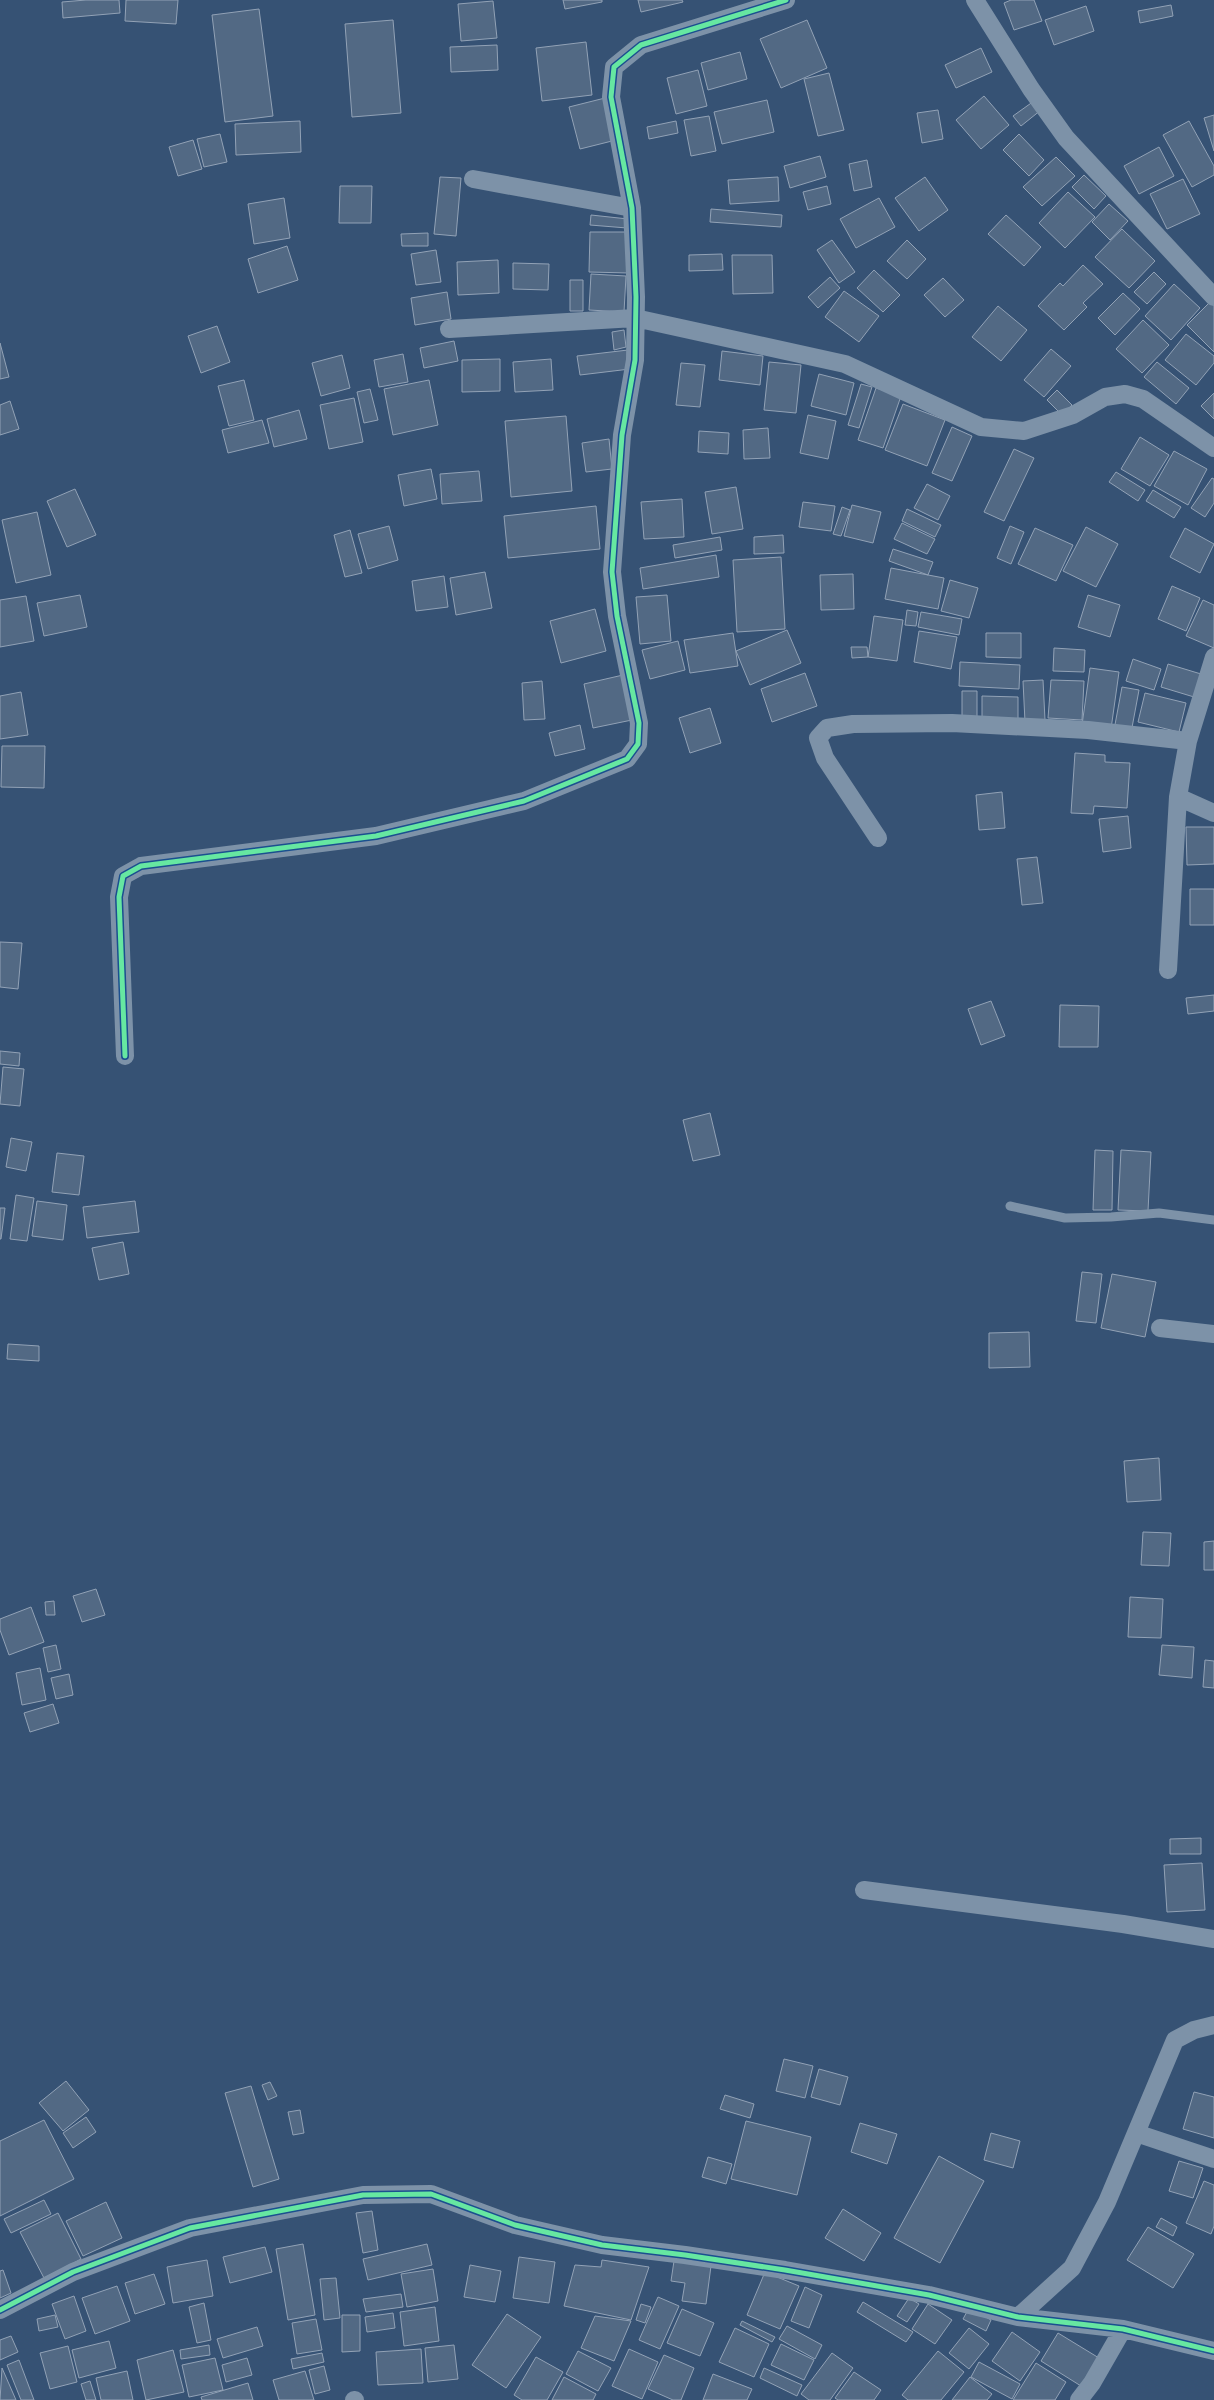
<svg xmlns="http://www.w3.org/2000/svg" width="1214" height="2400" viewBox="0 0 1214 2400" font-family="Helvetica,sans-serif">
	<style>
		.building { fill: #526984; stroke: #92a2b6 }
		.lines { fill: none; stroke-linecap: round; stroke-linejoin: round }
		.lane { stroke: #7d92a8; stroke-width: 9 }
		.street { stroke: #7d92a8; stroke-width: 18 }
		.cycleway-casing { stroke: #1b4f8f; stroke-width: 8 }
		.cycleway { stroke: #66e7a1; stroke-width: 5 }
	</style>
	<rect width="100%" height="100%" fill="#365274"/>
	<path class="building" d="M86,0H119L120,13L63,18L62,2Z
		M126,0H178L176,24L125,21Z
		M563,0H602V2L565,9Z
		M638,0H682L683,2L641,12Z
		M1011,0H1034L1042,21L1014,30L1004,3Z
		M493,1L497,38L461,41L458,4Z
		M1171,5L1173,16L1140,23L1138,11Z
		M1086,6L1094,31L1054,45L1045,20Z
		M259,9L273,116L225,122L212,15Z
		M393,20L401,113L352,117L345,24Z
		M807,20L827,68L781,88L760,39Z
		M586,42L592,95L542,101L536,48Z
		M497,45L498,70L451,72L450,47Z
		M981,48L992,72L956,88L945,65Z
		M740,52L747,79L708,90L701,63Z
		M698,70L707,106L676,114L667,78Z
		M829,73L844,130L818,136L804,79Z
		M984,96L1009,125L981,149L956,120Z
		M605,98L616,140L580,149L569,107Z
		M767,100L774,132L722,144L714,112Z
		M1034,101L1041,110L1021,126L1013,116Z
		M938,110L943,139L922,143L917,113Z
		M1214,115V151L1204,118Z
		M709,116L716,151L691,156L684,120Z
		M300,121L301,152L236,155L235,124Z
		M676,121L678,133L649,139L647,127Z
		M1189,121L1214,166V175L1192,187L1163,135Z
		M220,134L227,162L204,167L197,139Z
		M1019,134L1044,160L1029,176L1003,150Z
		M193,140L202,169L178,176L169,147Z
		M1159,147L1174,176L1139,194L1124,166Z
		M820,156L826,177L790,188L784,166Z
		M1056,157L1075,176L1042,206L1023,187Z
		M867,160L872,187L854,191L849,164Z
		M1084,175L1106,196L1094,209L1072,187Z
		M440,177L461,178L456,236L434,234Z
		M778,177L779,201L730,204L728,180Z
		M925,177L948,210L919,231L895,198Z
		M1183,179L1200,214L1167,229L1150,194Z
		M340,186H372L371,223H339Z
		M827,186L831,204L808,210L803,192Z
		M1068,192L1095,217L1065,248L1039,223Z
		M284,198L290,238L254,244L248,204Z
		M879,198L895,227L856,248L840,219Z
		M1109,204L1128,221L1110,240L1092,222Z
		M711,209L782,215L781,227L710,222Z
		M591,215L628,219L627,228L590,225Z
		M1006,215L1041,247L1024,266L988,234Z
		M1122,229L1155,261L1129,288L1095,257Z
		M590,232H629V273L589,272Z
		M428,233V246H402L401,234Z
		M832,240L855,272L839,283L817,250Z
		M907,240L926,259L907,279L887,261Z
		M287,246L298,280L258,293L248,259Z
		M436,250L441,282L416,285L411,254Z
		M722,254L723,270L689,271V255Z
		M732,255H772L773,293L733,294Z
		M498,260L499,293L458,295L457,262Z
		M513,263L549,264L548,290L513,289Z
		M1083,265L1103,284L1083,303L1087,307L1064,330L1038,306L1060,283L1063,286Z
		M874,270L900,295L883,312L857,288Z
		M1154,272L1166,284L1147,304L1134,292Z
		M591,274L626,276L624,312L589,310Z
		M830,277L840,288L818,308L808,297Z
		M943,278L964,300L945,317L924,295Z
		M570,280H583V311H570Z
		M1174,284L1200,308L1171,340L1145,316Z
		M844,291L879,316L859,342L825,317Z
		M447,292L451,319L415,325L411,298Z
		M1123,293L1140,309L1115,335L1098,318Z
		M1210,302L1214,306V352L1187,325Z
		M998,306L1027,330L1001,361L972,337Z
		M1143,320L1169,345L1142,373L1116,349Z
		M217,326L230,362L201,373L188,336Z
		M624,330L626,347L614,350L612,332Z
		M1186,334L1214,356V363L1196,385L1165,360Z
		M454,341L458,361L424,368L420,348Z
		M0,343L9,377L0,379Z
		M1051,349L1071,366L1044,397L1024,380Z
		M628,350L630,369L580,375L577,356Z
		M722,351L763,356L760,385L719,380Z
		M403,354L408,382L379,387L374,360Z
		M342,355L350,388L321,396L312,363Z
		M500,359V391L462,392V360Z
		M551,359L553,390L515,392L513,362Z
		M769,362L801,365L796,413L764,410Z
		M1157,362L1189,388L1176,404L1144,377Z
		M681,363L705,365L700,407L676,405Z
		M819,374L854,383L846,415L811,406Z
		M244,380L254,420L229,426L218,386Z
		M429,380L438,425L393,435L384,389Z
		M861,384L872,387L859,428L848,425Z
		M876,388L901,396L883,448L858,440Z
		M370,389L378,420L364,423L357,392Z
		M1057,390L1072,405L1062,415L1047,400Z
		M1214,393V419L1201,406Z
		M354,398L363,442L329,449L320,405Z
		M10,401L19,429L0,435V405Z
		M903,404L945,420L927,466L885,450Z
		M299,410L307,439L274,447L267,419Z
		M808,415L836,421L828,459L800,453Z
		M566,416L572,491L511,497L505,421Z
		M262,420L269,443L228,453L222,430Z
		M952,427L972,436L952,481L932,473Z
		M768,428L770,458L744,459L743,430Z
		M699,431L729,433L728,454L698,452Z
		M1140,437L1169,455L1150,486L1121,469Z
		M609,439L612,469L586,472L582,443Z
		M1014,449L1034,458L1004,521L984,512Z
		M1174,451L1207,469L1188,505L1154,486Z
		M431,469L437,499L404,506L398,475Z
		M479,471L482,501L442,504L440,474Z
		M1116,472L1145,490L1138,501L1109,482Z
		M1212,478L1214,479V503L1205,517L1191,508Z
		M927,484L950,496L938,520L914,508Z
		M736,487L743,529L712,534L705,492Z
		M75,489L96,535L67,547L47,501Z
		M1153,490L1181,507L1174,518L1146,501Z
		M682,499L684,537L644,539L641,502Z
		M803,502L835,506L831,531L799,527Z
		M852,505L881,512L873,543L844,536Z
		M596,506L600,549L508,558L504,516Z
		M842,507L850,510L841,536L833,534Z
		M907,509L941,525L935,537L902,521Z
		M37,512L51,575L16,583L2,520Z
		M902,523L935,539L927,554L894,539Z
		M389,526L398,560L368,569L358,534Z
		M1010,526L1024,532L1011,564L997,558Z
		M1086,527L1118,544L1096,587L1063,571Z
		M1035,528L1073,545L1056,581L1018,564Z
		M1185,528L1214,544L1200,573L1170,557Z
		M350,530L362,573L345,577L334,535Z
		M783,535L784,553L754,554V537Z
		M720,537L722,550L675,558L673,545Z
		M893,549L933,562L928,575L889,561Z
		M716,555L719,577L643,589L640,568Z
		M781,557L785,629L737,632L733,560Z
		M891,568L944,578L938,609L885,599Z
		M485,572L492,608L456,615L450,578Z
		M853,574L854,609L821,610L820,575Z
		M444,576L448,607L416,611L412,581Z
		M950,580L978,588L969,618L941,611Z
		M1172,586L1200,598L1186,631L1158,619Z
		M80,595L87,627L44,636L37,603Z
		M667,595L671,641L640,644L636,597Z
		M1088,595L1120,605L1110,637L1078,627Z
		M26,596L34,641L0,647V600Z
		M1203,600L1214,605V648L1186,636Z
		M595,609L606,651L561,663L550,621Z
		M907,610L918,612L916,626L905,625Z
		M921,612L962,619L959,635L918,627Z
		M874,616L903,620L897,661L868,657Z
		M787,630L801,663L750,685L736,651Z
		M919,631L957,637L951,669L914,662Z
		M733,633L738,666L690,673L684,640Z
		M986,633H1021V658L986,657Z
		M678,641L685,670L650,679L642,650Z
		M851,647H867L868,657L852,658Z
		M1054,648L1085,650L1084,672L1053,671Z
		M1133,659L1161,669L1154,690L1126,681Z
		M960,662L1020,665L1019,689L959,686Z
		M1168,664L1201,674L1194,697L1161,687Z
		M1090,668L1119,672L1111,729L1082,725Z
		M805,673L817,706L772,722L761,689Z
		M623,675L632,720L593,728L584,684Z
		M1043,680L1045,720L1025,722L1023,681Z
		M1051,680L1084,681L1082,720L1048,718Z
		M542,681L545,719L524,720L522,683Z
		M1122,687L1139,690L1131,733L1114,730Z
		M962,691H977V723H962Z
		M21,692L28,735L0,739V696Z
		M1145,693L1186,703L1179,732L1138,722Z
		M982,696L1018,697V722H982Z
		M710,708L721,743L690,753L679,718Z
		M580,725L585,749L555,756L549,733Z
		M2,746H45L44,788L1,787Z
		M1075,753L1105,755V762L1130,763L1127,808L1094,806L1093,814L1071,813Z
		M1002,792L1005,828L979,830L976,795Z
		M1128,816L1131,848L1103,852L1099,819Z
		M1186,827H1214V864L1187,865Z
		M1037,857L1043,903L1022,905L1017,859Z
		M1190,889H1214V925H1190Z
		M0,942L22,943L18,989L0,987Z
		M1214,995V1011L1188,1014L1186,998Z
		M991,1001L1005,1036L981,1045L968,1009Z
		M1060,1005L1099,1006L1098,1047H1059Z
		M0,1051L20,1053L19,1066L0,1064Z
		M3,1067L24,1069L20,1106L0,1104Z
		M710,1113L720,1155L693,1161L683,1120Z
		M11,1138L32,1142L26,1171L6,1167Z
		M1095,1150L1113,1151L1112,1210H1093Z
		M1121,1150L1151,1152L1148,1211L1118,1210Z
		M57,1153L84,1156L79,1195L52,1192Z
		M16,1195L34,1198L27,1241L10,1239Z
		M37,1201L67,1205L63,1240L32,1236Z
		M135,1201L139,1232L87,1238L83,1207Z
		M0,1208H5L1,1239H0Z
		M123,1242L129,1274L99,1280L92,1248Z
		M1082,1272L1102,1274L1096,1323L1076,1321Z
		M1112,1274L1156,1282L1145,1337L1101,1328Z
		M1029,1332L1030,1367L989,1368V1333Z
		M8,1344L39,1346V1361L7,1359Z
		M1159,1458L1161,1500L1127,1502L1124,1461Z
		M1143,1532L1171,1533L1169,1566L1141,1565Z
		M1214,1541V1570H1204V1542Z
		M96,1589L105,1615L82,1622L73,1596Z
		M1130,1597L1163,1599L1161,1638L1128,1637Z
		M54,1601L55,1615H46L45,1602Z
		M31,1607L44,1642L9,1655L0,1630V1619Z
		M56,1645L61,1669L48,1672L43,1648Z
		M1162,1645L1194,1647L1192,1678L1159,1675Z
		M1205,1660L1214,1661V1688L1203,1687Z
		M40,1668L46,1700L22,1705L16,1673Z
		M69,1674L73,1695L56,1699L51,1678Z
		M53,1704L59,1723L30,1732L24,1713Z
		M1201,1838V1854H1170V1839Z
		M1202,1863L1205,1910L1167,1912L1164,1865Z
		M784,2059L813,2066L805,2098L776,2091Z
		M819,2069L848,2077L840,2105L811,2097Z
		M66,2081L89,2110L63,2131L39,2103Z
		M270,2082L277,2096L268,2100L262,2085Z
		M251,2086L279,2179L253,2187L225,2093Z
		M1194,2092L1214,2097V2138L1183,2129Z
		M725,2095L754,2104L750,2118L720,2109Z
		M300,2110L304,2133L293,2135L288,2112Z
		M86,2117L96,2132L73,2148L63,2133Z
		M44,2120L74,2179L0,2216V2141Z
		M746,2121L811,2137L797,2195L731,2179Z
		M860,2123L897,2134L887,2164L851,2152Z
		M991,2133L1020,2141L1013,2168L984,2160Z
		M939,2156L984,2181L940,2263L894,2238Z
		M708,2157L732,2164L726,2184L702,2177Z
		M1179,2161L1203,2168L1193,2198L1169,2191Z
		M1204,2181L1214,2185V2226L1211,2234L1186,2223Z
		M44,2200L51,2214L11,2233L4,2219Z
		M106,2202L122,2238L83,2256L66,2221Z
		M843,2209L881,2233L864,2261L825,2238Z
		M372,2211L378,2250L363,2253L356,2213Z
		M58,2213L81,2259L44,2278L20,2232Z
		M1161,2218L1177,2227L1173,2236L1156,2227Z
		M1148,2227L1194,2254L1173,2288L1127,2260Z
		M303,2244L315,2315L288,2320L276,2249Z
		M427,2244L432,2265L368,2280L363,2259Z
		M265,2247L272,2272L230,2283L223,2257Z
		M519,2257L555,2262L549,2303L513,2298Z
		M207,2260L213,2296L173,2303L167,2267Z
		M602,2260L649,2267L631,2320L564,2306L575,2265L601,2267Z
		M674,2261L711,2266L706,2304L682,2301L685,2283L671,2281Z
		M470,2265L501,2271L495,2302L464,2297Z
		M433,2269L438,2301L407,2307L401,2274Z
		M3,2270L11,2293L0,2298V2271Z
		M765,2272L799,2286L780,2329L747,2315Z
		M154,2274L165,2304L135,2314L125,2283Z
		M336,2278L340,2318L324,2320L320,2279Z
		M117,2286L130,2321L95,2334L82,2298Z
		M805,2287L822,2295L809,2328L791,2321Z
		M401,2294L403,2307L366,2312L363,2299Z
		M74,2296L86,2331L65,2339L52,2304Z
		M658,2297L679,2306L660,2349L639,2340Z
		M909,2298L919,2304L907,2322L897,2316Z
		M863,2302L913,2332L906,2342L857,2312Z
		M204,2303L211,2340L197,2343L189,2307Z
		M641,2304L651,2307L645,2323L636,2320Z
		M928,2304L952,2320L935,2344L912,2329Z
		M435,2307L439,2341L404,2346L400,2312Z
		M969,2308L991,2320L986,2331L963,2319Z
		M682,2309L714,2323L700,2356L667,2343Z
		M393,2313L395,2328L367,2332L365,2317Z
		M507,2314L541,2337L506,2388L472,2365Z
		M55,2315L58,2327L39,2331L37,2319Z
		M342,2315H360V2351L342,2352Z
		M595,2316L631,2321L614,2361L581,2348Z
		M316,2319L322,2350L297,2354L292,2323Z
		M742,2321L775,2337L772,2342L740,2325Z
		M787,2326L822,2345L815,2359L779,2339Z
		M257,2327L263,2346L223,2358L217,2339Z
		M735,2328L769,2344L754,2377L719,2362Z
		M969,2328L989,2344L969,2369L949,2353Z
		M1012,2332L1040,2352L1020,2381L992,2361Z
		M1058,2333L1099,2358L1081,2386L1041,2361Z
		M11,2336L18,2352L0,2360V2340Z
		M109,2341L116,2368L79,2378L72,2350Z
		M781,2344L814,2360L804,2380L771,2365Z
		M209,2345L210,2355L181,2359L180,2350Z
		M454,2345L458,2379L428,2382L425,2348Z
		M68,2346L77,2382L50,2389L40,2353Z
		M421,2349L423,2383L378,2385L376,2352Z
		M629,2349L658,2362L642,2399L612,2386Z
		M173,2350L184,2392L146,2400L137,2360Z
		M578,2351L611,2368L598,2391L566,2374Z
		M938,2351L964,2372L941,2400H908L902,2395Z
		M322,2353L324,2362L293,2369L291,2359Z
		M832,2353L853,2368L830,2400H809L801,2394Z
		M664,2355L694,2368L681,2400H673L648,2389Z
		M536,2357L563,2372L547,2400H522L514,2395Z
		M215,2358L223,2390L189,2397L182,2365Z
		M247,2358L252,2375L226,2382L222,2365Z
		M19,2360L34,2400H21L7,2365Z
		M979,2362L1020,2384L1012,2399L971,2377Z
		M1036,2363L1066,2382L1055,2400H1013Z
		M324,2366L330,2390L315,2394L309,2370Z
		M2,2368L16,2400H0Z
		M764,2368L802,2385L797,2396L760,2378Z
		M127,2371L133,2400H101L96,2378Z
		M305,2371L314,2400H279L273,2380Z
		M854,2372L881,2390L874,2400H838L835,2398Z
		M713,2374L752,2389L747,2400H703Z
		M564,2377L596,2394L593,2400H552Z
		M970,2377L992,2394L987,2400H952Z
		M90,2381L96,2400H86L81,2384Z
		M248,2383L253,2400H202L201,2397Z"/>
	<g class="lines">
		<path class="lane" d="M1010,1206L1065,1218L1111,1217L1159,1213L1214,1220"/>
		<path class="street" d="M975,0L1031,89L1066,138L1214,297
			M473,179L632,208
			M449,329L635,318L845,364L981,427L1024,431L1073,415L1105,397L1125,394L1143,399L1214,448
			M1178,797L1214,813
			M878,838L825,758L818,738L827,728L853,724L952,723L1088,730L1188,741
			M1168,970L1178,797L1188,741L1214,657
			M125,1056L119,897L123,876L141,866L376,836L524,801L627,759L638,744L639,723L617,616L612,572L622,435L635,360L636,297L632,208L611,97L614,67L641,45L786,0
			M1160,1328L1214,1334
			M864,1890L1123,1924L1214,1939
			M1136,2133L1214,2159
			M0,2310L73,2272L190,2228L363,2195L431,2194L515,2225L602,2245L685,2255L785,2270L929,2295L1018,2317L1123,2329L1214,2351
			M1018,2317L1072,2268L1107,2202L1175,2040L1194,2030L1214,2025
			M354,2400H355
			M1079,2400L1092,2383L1123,2329"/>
		<g class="cycleway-casing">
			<path id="cycleway" d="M125,1056L119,897L123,876L141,866L376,836L524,801L627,759L638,744L639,723L617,616L612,572L622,435L635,360L636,297L632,208L611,97L614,67L641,45L786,0
				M0,2310L73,2272L190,2228L363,2195L431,2194L515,2225L602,2245L685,2255L785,2270L929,2295L1018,2317L1123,2329L1214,2351"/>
		</g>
		<use href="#cycleway" class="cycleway"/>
	</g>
</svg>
